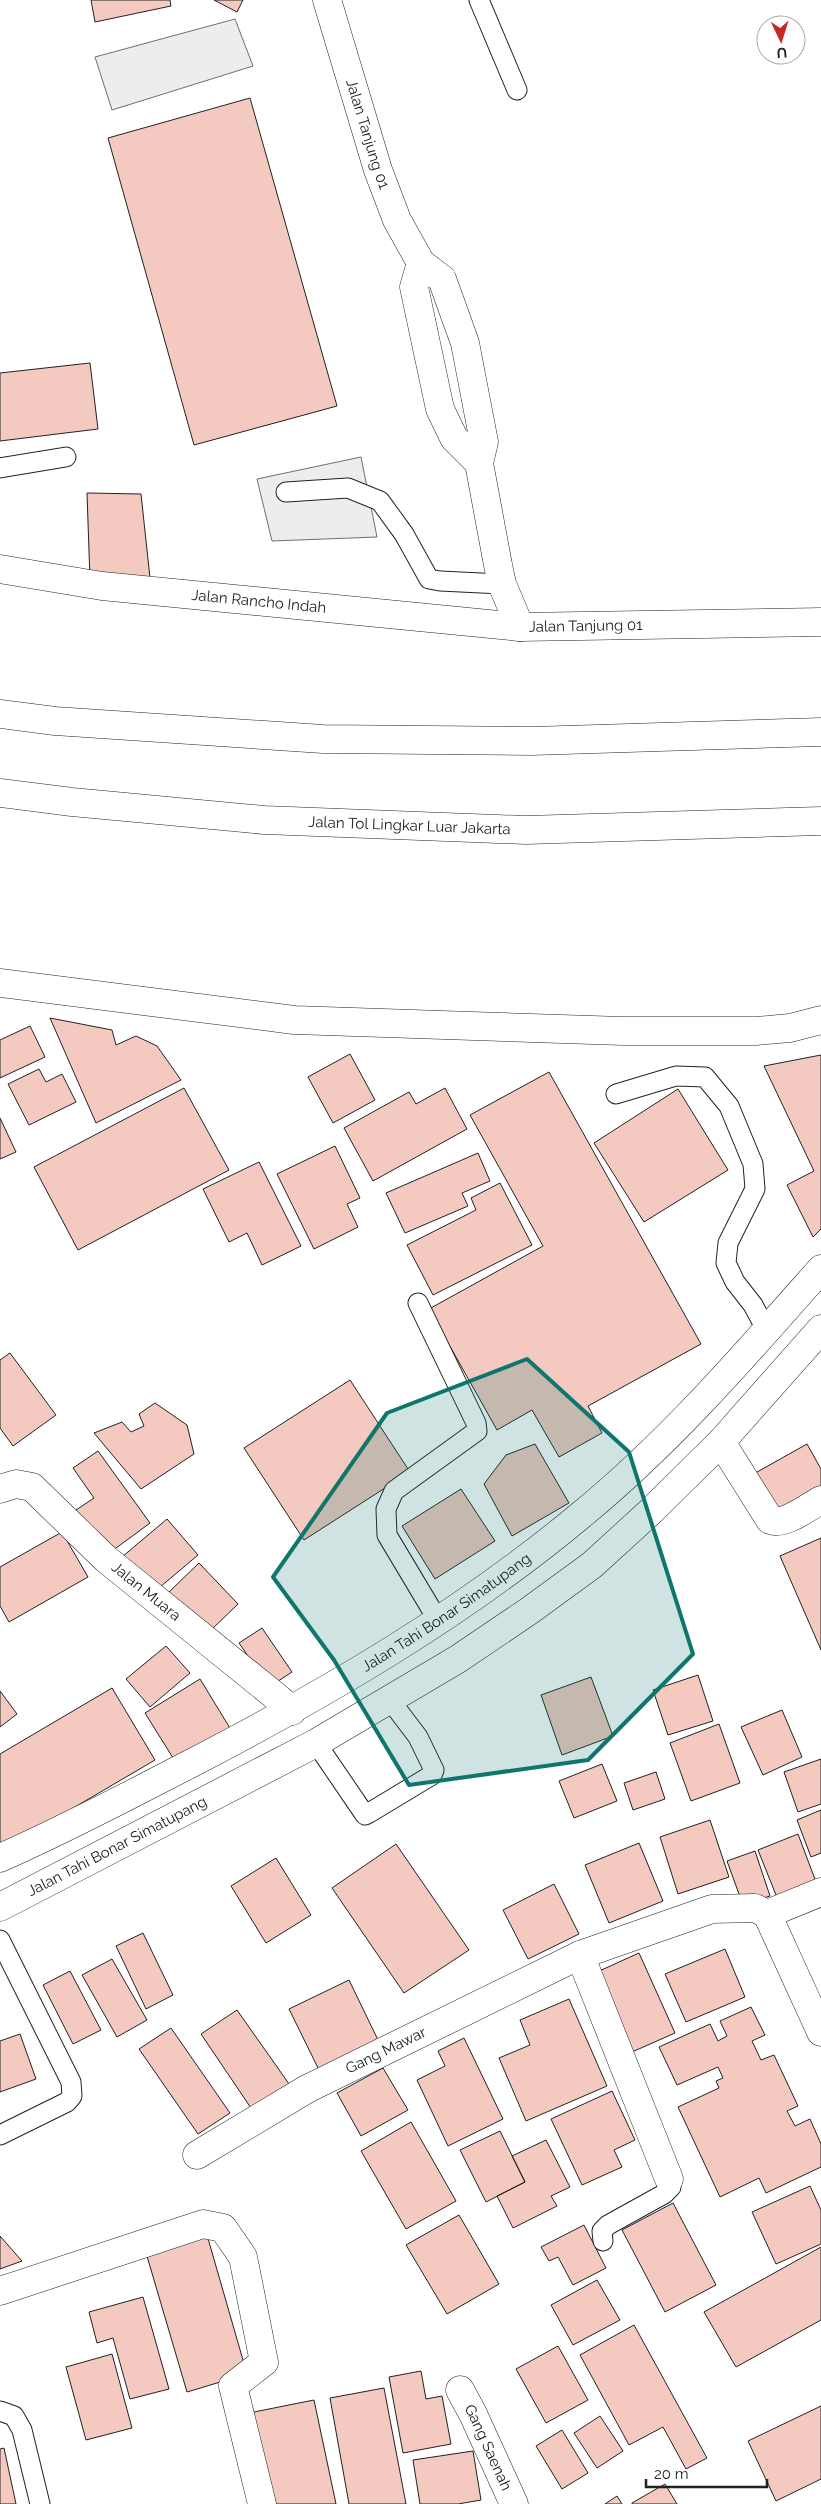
<svg xmlns="http://www.w3.org/2000/svg" width="821" height="2504" viewBox="0 0 821 2504" font-family="Raleway,sans-serif">
	<style>
		.parking { fill: #ededed; stroke: #6f6f6f }
		.building { fill: #f3c9c0; stroke: #222 }
		.lines { fill: none; stroke-linecap: round; stroke-linejoin: round }
		.service-casing { stroke: #222; stroke-width: 21 }
		.minor-casing { stroke: #222; stroke-width: 29 }
		.trunk-casing { stroke: #222; stroke-width: 29 }
		.motorway-casing { stroke: #222; stroke-width: 29 }
		.service { stroke: #fff; stroke-width: 19 }
		.minor { stroke: #fff; stroke-width: 28 }
		.trunk { stroke: #fff; stroke-width: 28 }
		.motorway { stroke: #fff; stroke-width: 28 }
		.marked { fill: #0f766e; fill-opacity: 0.2; stroke: #0f766e; stroke-width: 4; stroke-linejoin: round }
		.labels { text-anchor: middle; stroke-width: 4; stroke-linejoin: round; paint-order: stroke }
		.street-label { font-size: 15px; fill: #222; stroke: #fff }
	</style>
	<rect width="100%" height="100%" fill="#fff"/>
	<path class="parking" d="M235,19L253,66L112,110L95,57Z
		M361,457L377,537L272,541L257,479Z"/>
	<path class="building" d="M91,0H170L171,6L95,22Z
		M214,0H243L237,12Z
		M250,98L337,406L194,445L108,138Z
		M90,363L98,429L0,441V373Z
		M87,493L141,494L150,578L90,580Z
		M50,1018L112,1030L116,1045L136,1036L157,1046L181,1080L96,1123Z
		M30,1026L45,1057L0,1078V1040Z
		M350,1054L375,1100L333,1123L308,1077Z
		M821,1055V1229L813,1237L787,1185L814,1171L764,1066Z
		M39,1069L46,1082L62,1074L76,1102L29,1125L8,1084Z
		M549,1072L701,1344L588,1406L602,1433L559,1457L532,1410L497,1430L429,1309L543,1246L470,1115Z
		M184,1088L229,1170L78,1250L34,1167Z
		M445,1088L467,1129L373,1181L344,1128L409,1092L416,1104Z
		M678,1089L728,1170L644,1222L594,1143Z
		M0,1118L16,1152L0,1159Z
		M335,1146L360,1198L347,1204L358,1227L314,1249L277,1174Z
		M478,1153L490,1181L462,1193L468,1206L405,1233L386,1193Z
		M259,1162L301,1246L262,1265L247,1233L229,1242L203,1189Z
		M500,1183L532,1245L433,1295L407,1245L476,1210L471,1198Z
		M10,1353L56,1415L13,1446L0,1428V1360Z
		M350,1380L410,1472L304,1540L244,1448Z
		M155,1403L187,1425L194,1454L141,1489L94,1433L122,1422L131,1432L144,1426L139,1414Z
		M535,1444L569,1503L512,1536L484,1484L506,1455Z
		M807,1444L821,1469V1489L773,1515L750,1476Z
		M98,1451L150,1523L108,1554L76,1510L94,1498L73,1468Z
		M461,1489L495,1541L435,1579L402,1526Z
		M167,1519L198,1555L153,1593L122,1557Z
		M62,1532L88,1577L9,1622L0,1606V1567Z
		M821,1538V1650L780,1556Z
		M199,1563L238,1604L208,1633L169,1592Z
		M262,1628L292,1672L269,1687L239,1643Z
		M166,1646L190,1673L150,1707L126,1679Z
		M698,1675L713,1721L668,1735L653,1690Z
		M591,1677L613,1736L562,1755L541,1695Z
		M200,1679L233,1733L178,1766L145,1713Z
		M112,1688L155,1760L0,1851V1754Z
		M0,1691L17,1714L0,1727Z
		M782,1710L802,1757L763,1775L741,1727Z
		M719,1724L740,1783L691,1801L670,1743Z
		M821,1759V1804L798,1812L784,1772Z
		M602,1764L617,1801L574,1818L559,1781Z
		M656,1772L665,1799L633,1810L624,1783Z
		M821,1810V1853L811,1857L797,1820Z
		M710,1820L729,1877L678,1894L660,1837Z
		M798,1834L819,1890L780,1905L758,1850Z
		M639,1843L663,1901L609,1923L585,1865Z
		M396,1844L469,1950L404,1993L332,1888Z
		M755,1851L770,1896L743,1905L727,1861Z
		M276,1858L311,1915L266,1943L231,1886Z
		M554,1884L579,1934L528,1959L503,1910Z
		M143,1933L173,1995L146,2009L116,1946Z
		M725,1949L745,1997L686,2022L665,1974Z
		M639,1953L675,2033L632,2052L597,1972Z
		M112,1959L147,2020L117,2037L82,1975Z
		M70,1971L101,2030L73,2044L43,1985Z
		M349,1980L379,2042L319,2070L289,2009Z
		M569,1999L607,2086L526,2121L499,2058L530,2045L520,2020Z
		M751,2007L765,2035L752,2041L761,2060L774,2055L798,2106L787,2111L795,2126L810,2119L821,2144V2167L766,2193L759,2178L720,2197L678,2107L719,2088L716,2081L723,2078L718,2067L677,2085L659,2047L710,2024L718,2041L727,2036L720,2021Z
		M237,2010L294,2091L257,2117L201,2034Z
		M171,2028L230,2113L198,2134L139,2049Z
		M20,2034L36,2079L0,2092V2041Z
		M464,2038L503,2119L448,2146L417,2080L445,2066L438,2051Z
		M383,2068L408,2110L361,2136L337,2093Z
		M612,2091L635,2140L614,2150L622,2167L582,2185L551,2119Z
		M411,2122L456,2201L406,2229L361,2151Z
		M500,2131L525,2182L486,2202L460,2150Z
		M546,2140L570,2187L551,2196L557,2206L513,2228L497,2196L525,2182L512,2156Z
		M810,2186L821,2210V2244L776,2264L752,2212Z
		M673,2203L716,2285L665,2312L622,2230Z
		M459,2215L499,2284L447,2314L406,2245Z
		M584,2225L606,2268L573,2285L558,2257L549,2261L541,2247Z
		M205,2228L247,2374L187,2392L144,2246Z
		M0,2236L22,2261L0,2269Z
		M821,2247V2320L736,2367L704,2312Z
		M597,2280L620,2320L573,2345L551,2305Z
		M143,2297L169,2389L130,2399L113,2338L97,2343L89,2312Z
		M634,2325L707,2458L686,2469L663,2427L629,2445L580,2355Z
		M558,2346L588,2400L546,2423L516,2369Z
		M112,2354L132,2428L86,2440L66,2367Z
		M421,2371L426,2399L442,2396L451,2444L403,2453L389,2377Z
		M384,2388L406,2504H349L330,2398Z
		M314,2400L336,2504H267L249,2413Z
		M821,2406V2479L776,2501L748,2441Z
		M600,2416L623,2451L597,2468L574,2433Z
		M562,2430L588,2473L562,2489L536,2446Z
		M4,2448L16,2504H0V2449Z
		M473,2451L481,2500L458,2504H420L413,2460Z
		M665,2484L677,2504H632V2503Z
		M617,2496L622,2504H605Z"/>
	<g class="lines">
		<g class="service-casing">
			<path id="service" d="M479,0L517,90
				M0,468L66,457
				M286,492L348,488L380,501L404,534L429,579L440,581L502,584
				M616,1094L676,1076L705,1077L729,1106L753,1164L755,1189L728,1243L726,1263L735,1282L753,1305L767,1331
				M418,1303L476,1423L477,1431L394,1491L386,1509L387,1535L439,1622
				M316,1743L363,1812L365,1815L369,1813L432,1775L434,1770L418,1737L390,1700
				M0,1940L71,2082L72,2096L67,2102L0,2135
				M603,2241L602,2231L608,2225L664,2194L671,2187L669,2179
				M0,2411L14,2416L22,2430L40,2504"/>
		</g>
		<g class="minor-casing">
			<g id="minor">
				<path id="s1" d="M327,0L378,170L397,220L421,263L442,279L465,343L484,442L479,463L498,565L502,584L520,627"/>
				<path d="M421,263L414,287L440,409L454,438L479,463"/>
				<path id="s2" d="M0,569L102,586L520,627L821,622"/>
				<path d="M0,983L294,1020L623,1031H756L790,1028L821,1020"/>
				<path d="M721,1442L770,1520C784,1526 808,1507 821,1500"/>
				<path id="s3" d="M0,1489L16,1484L32,1487L106,1559L279,1699L292,1711"/>
				<path d="M767,1914L821,2032"/>
				<path d="M767,1914L821,1892"/>
				<path d="M580,1955L712,1909L755,1908L767,1914"/>
				<path id="s4" d="M197,2155L307,2089L580,1955L669,2179"/>
				<path d="M0,2291L203,2224L223,2228L243,2257L264,2362L233,2386L262,2504"/>
				<path id="s5" d="M460,2390L473,2414L514,2504"/>
			</g>
		</g>
		<g class="trunk-casing">
			<g id="trunk">
				<path id="s6" d="M0,1858C64,1830 126,1797 188,1765C327,1693 461,1615 581,1515C670,1442 745,1355 821,1269"/>
				<path id="s7" d="M0,1907L316,1743L458,1659L529,1611L592,1565L650,1512L721,1442L821,1329"/>
			</g>
		</g>
		<g class="motorway-casing">
			<g id="motorway">
				<path d="M0,714L55,721L323,739L532,741L821,732"/>
				<path id="s8" d="M0,793L72,802L264,820L526,830L821,821"/>
			</g>
		</g>
		<use href="#service" class="service"/>
		<use href="#minor" class="minor"/>
		<use href="#trunk" class="trunk"/>
		<use href="#motorway" class="motorway"/>
	</g>
	<path class="marked" d="M527,1359L629,1452L693,1654L588,1760L409,1785L334,1660L273,1577L387,1413Z"/>
	<g class="labels">
		<g class="street-label">
			<text dy="5" stroke="none"><textPath href="#s1" startOffset="140">Jalan Tanjung 01</textPath></text>
			<text dy="5" stroke="none"><textPath href="#s2" startOffset="261">Jalan Rancho Indah</textPath></text>
			<text dy="5" stroke="none"><textPath href="#s2" startOffset="589">Jalan Tanjung 01</textPath></text>
			<text dy="5" stroke="none"><textPath href="#s8" startOffset="411">Jalan Tol Lingkar Luar Jakarta</textPath></text>
			<text dy="5" stroke="none"><textPath href="#s3" startOffset="188">Jalan Muara</textPath></text>
			<text dy="5" stroke="none"><textPath href="#s6" startOffset="510">Jalan Tahi Bonar Simatupang</textPath></text>
			<text dy="5" stroke="none"><textPath href="#s7" startOffset="132">Jalan Tahi Bonar Simatupang</textPath></text>
			<text dy="5" stroke="none"><textPath href="#s4" startOffset="216">Gang Mawar</textPath></text>
			<text dy="5" stroke="none"><textPath href="#s5" startOffset="64">Gang Saenah</textPath></text>
		</g>
	</g>
	<g transform="translate(781 40) rotate(176)"><circle r="24" fill="#ffffff" stroke="#a7a7a7"/>
	<path d="M0-4L9 19L0 12L-9 19Z" fill="#c62828"/>
	<text y="-8" font-size="14" font-weight="bold" text-anchor="middle" fill="#222222">U</text>
	</g>
	<path d="M646 2479v8h121v-8" fill="none" stroke="#222222" stroke-width="2.5"/>
	<text x="654" y="2479" font-size="15" fill="#222222" stroke="#ffffff" stroke-width="4" paint-order="stroke">20 m</text>
</svg>
